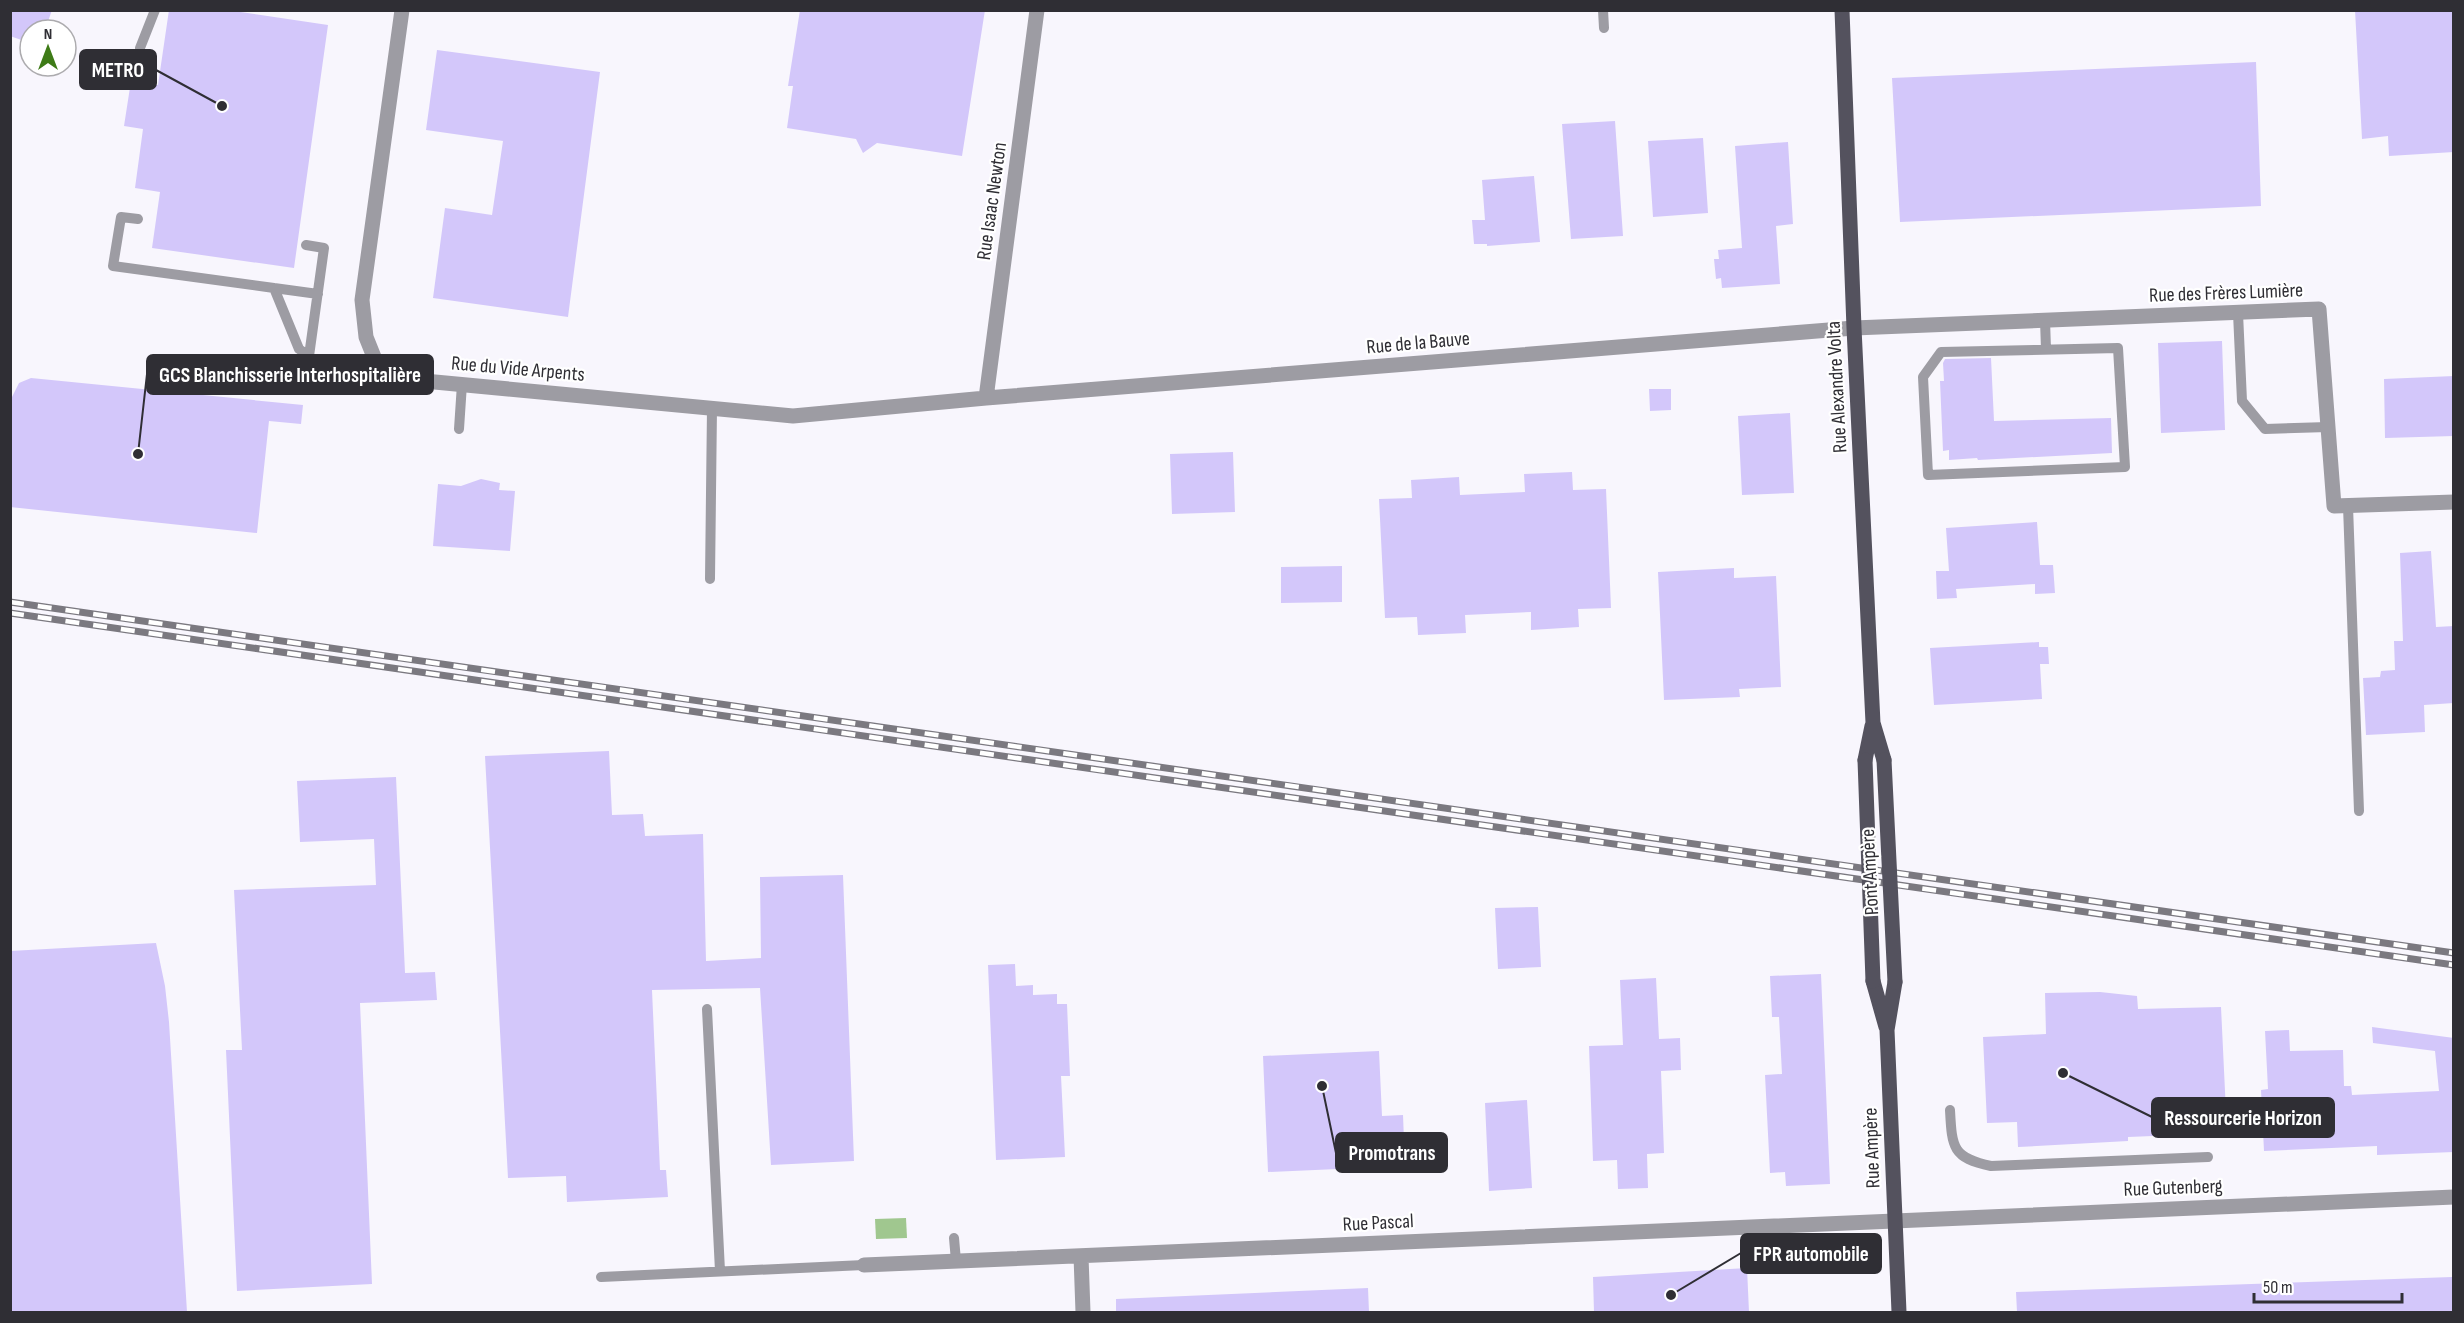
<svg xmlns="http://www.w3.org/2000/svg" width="2464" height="1323" viewBox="0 0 2464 1323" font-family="'Sofia Sans Condensed',sans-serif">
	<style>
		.water { fill: #a0c78f }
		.building { fill: #d3c7fa }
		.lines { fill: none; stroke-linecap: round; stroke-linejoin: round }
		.lane { stroke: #9d9ca3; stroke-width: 10 }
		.street { stroke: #9d9ca3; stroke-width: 15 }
		.primary { stroke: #54525e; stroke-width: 15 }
		.rail-casing { stroke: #7b7980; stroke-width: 7 }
		.rail { stroke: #fff; stroke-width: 4.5; stroke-dasharray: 14; stroke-linecap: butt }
		.primary-bridge { stroke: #54525e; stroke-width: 15 }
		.labels { text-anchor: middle; stroke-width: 4.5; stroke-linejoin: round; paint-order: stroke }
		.street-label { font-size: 20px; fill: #2f2e34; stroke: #fff }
		.leader { fill: none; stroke: #2f2e34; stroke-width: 2 }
		.callout-dot { fill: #2f2e34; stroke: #fff; stroke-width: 2 }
		.callout { fill: #2f2e34; stroke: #2f2e34; stroke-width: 2 }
		.callout-label { font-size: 21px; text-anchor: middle; font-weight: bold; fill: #fff }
	</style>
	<rect width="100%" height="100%" fill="#f8f6fd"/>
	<path class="water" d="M906,1218L907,1238L876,1239L875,1219Z"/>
	<path class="building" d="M10,10H52L45,30H30V43L10,36Z
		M169,10H227L328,25L294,268L152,248L160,192L135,188L143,129L124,126L131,81L158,85Z
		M800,10H985L962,156L877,143L863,153L856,139L787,128L793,86H788Z
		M2355,10H2454V152L2389,156L2388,136L2362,139Z
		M437,50L600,72L568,317L433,298L445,208L492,215L503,141L426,130Z
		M2256,62L2261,206L1900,222L1892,78Z
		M1615,121L1623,236L1571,239L1562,124Z
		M1703,138L1708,213L1653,217L1648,141Z
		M1788,142L1793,224L1776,226L1780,284L1722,288L1721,278L1716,279L1714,259H1719L1718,250L1742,248L1735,146Z
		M1534,176L1540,242L1487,246V244H1474L1472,220H1485L1482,180Z
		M2222,341L2225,430L2161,433L2158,343Z
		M1991,358L1994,421L2111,418L2112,453L1978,460L1977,458L1949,460V450L1943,451L1940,381H1944L1943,363L1945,359Z
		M2454,376V436L2385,438L2384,379Z
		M31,378L303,405L301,424L269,421L257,533L10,507V401L19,383Z
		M1649,389H1671V410L1650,411Z
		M1790,413L1794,493L1742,495L1738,416Z
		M1233,452L1235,512L1172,514L1170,454Z
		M1572,472L1573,490L1606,489L1611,608L1578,609L1579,627L1531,630V612L1465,615L1466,633L1418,635L1417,617L1385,618L1379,499L1412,498L1411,480L1459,477L1460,495L1525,492L1524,474Z
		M481,479L500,483L499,490L515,491L510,551L433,546L438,484L461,486Z
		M2037,522L2040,565H2053L2055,593L2035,594V584L1956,589L1957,598L1937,599L1936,571H1949L1946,528Z
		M2431,551L2436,627L2454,626V703L2424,705L2425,732L2366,735L2363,678L2380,677L2381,671L2395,670L2394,641H2403L2400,553Z
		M1342,566V602L1281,603V567Z
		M1734,568V578L1776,576L1781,687L1739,689L1740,697L1664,700L1658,572Z
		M2039,642V647H2048L2049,664H2040L2042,699L1934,705L1930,648Z
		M609,751L612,815L643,814L645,836L703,834L706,961L761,958L760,877L843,875L854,1161L771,1165L760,988L652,990L660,1170H666L668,1197L567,1202L566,1176L508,1178L485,756Z
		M396,777L405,973L435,972L437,1000L360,1003L372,1284L237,1291L226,1050H242L234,890L376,885L374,839L300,842L297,781Z
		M1538,907L1541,967L1498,969L1495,908Z
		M156,943L165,986L169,1022L187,1312H10V951Z
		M1015,964L1016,986L1033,985V995L1057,994V1004H1067L1070,1076H1061L1065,1157L996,1160L988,965Z
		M1821,974L1830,1184L1786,1186L1785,1172L1770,1173L1765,1075L1782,1074L1779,1017H1772L1770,976Z
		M1656,978L1659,1039L1680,1038L1681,1070L1661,1071L1664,1153L1647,1154L1648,1188L1618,1189L1617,1160L1593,1161L1589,1046L1623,1045L1620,980Z
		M2100,992L2137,996L2138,1009L2221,1007L2227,1133L2128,1137V1141L2018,1147L2017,1122L1987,1123L1983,1037L2046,1034L2045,993Z
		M2372,1027L2454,1038V1152L2377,1155V1146L2264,1151L2261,1090L2268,1089L2265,1031L2289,1030L2290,1051L2343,1050L2344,1086H2351L2352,1095L2439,1091L2435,1051L2373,1043Z
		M1379,1051L1382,1116L1403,1115L1405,1166L1268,1172L1263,1056Z
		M1527,1100L1532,1188L1489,1191L1485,1103Z
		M1747,1268L1749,1312H1594L1593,1277Z
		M2452,1277L2454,1312H2017L2016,1292Z
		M1368,1288L1369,1312H1116V1299Z"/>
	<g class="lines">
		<path class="lane" d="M1603,10L1604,28
			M140,48L155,10
			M138,219L121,217L113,266L274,288L299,349L309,356L323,371L348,373L375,359
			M306,245L324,248L309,356
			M274,288L318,294
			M2238,313L2242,401L2265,429L2328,427
			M2045,320L2046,349
			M2118,348L2125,467L1928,475L1923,377L1941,352Z
			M459,429L462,384
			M2348,506L2359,811
			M710,579L712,408
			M707,1009L720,1271
			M1950,1110C1952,1147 1952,1158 1991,1166L2208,1157
			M954,1238L956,1261
			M601,1277L864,1265"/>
		<path class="street" d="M402,10L362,300L366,337L382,377L793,416L986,398L1854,328L2319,309L2334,506L2454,502
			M986,398L1037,10
			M1081,1256L1083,1312
			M864,1265L2454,1197"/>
		<path class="primary" d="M1842,10L1854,328L1873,723L1884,760
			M1865,760L1872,726
			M1873,981L1886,1027
			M1895,982L1887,1030L1899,1312"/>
		<g class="rail-casing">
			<path id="rail" d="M10,602L2454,953
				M10,613L2454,965"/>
		</g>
		<use href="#rail" class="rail"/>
		<path class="primary-bridge" d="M1865,760L1873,981
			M1884,760L1895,982"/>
	</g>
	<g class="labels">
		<g class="street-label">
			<text transform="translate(991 201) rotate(-82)" y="7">Rue Isaac Newton</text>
			<text transform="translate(2226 292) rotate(-2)" y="7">Rue des Frères Lumière</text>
			<text transform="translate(1418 342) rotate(-5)" y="7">Rue de la Bauve</text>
			<text transform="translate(518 368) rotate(5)" y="7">Rue du Vide Arpents</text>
			<text transform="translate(1836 387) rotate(-93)" y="7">Rue Alexandre Volta</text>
			<text transform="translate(1869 872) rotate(-93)" y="7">Pont Ampère</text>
			<text transform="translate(1871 1148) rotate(-92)" y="7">Rue Ampère</text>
			<text transform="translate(2173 1187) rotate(-2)" y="7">Rue Gutenberg</text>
			<text transform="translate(1378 1222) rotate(-3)" y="7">Rue Pascal</text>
		</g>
	</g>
	<path class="leader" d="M222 106L156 70M138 454L147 374M2063 1073L2152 1117M1322 1086L1336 1153M1671 1295L1741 1253"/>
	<g class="callout-dot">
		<circle cx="222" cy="106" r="6"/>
		<circle cx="138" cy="454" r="6"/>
		<circle cx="2063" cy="1073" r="6"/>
		<circle cx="1322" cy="1086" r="6"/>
		<circle cx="1671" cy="1295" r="6"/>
	</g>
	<g class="callout">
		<rect x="80" y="50" width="76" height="39" rx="6"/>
		<rect x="147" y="355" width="286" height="39" rx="6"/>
		<rect x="2152" y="1098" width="182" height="39" rx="6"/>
		<rect x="1336" y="1133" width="111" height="39" rx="6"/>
		<rect x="1741" y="1234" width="140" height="39" rx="6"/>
	</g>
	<g class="callout-label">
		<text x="118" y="77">METRO</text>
		<text x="290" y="382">GCS Blanchisserie Interhospitalière</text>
		<text x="2243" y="1125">Ressourcerie Horizon</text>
		<text x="1392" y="1160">Promotrans</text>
		<text x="1811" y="1261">FPR automobile</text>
	</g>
	<rect width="2464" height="1323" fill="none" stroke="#2f2e34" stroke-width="24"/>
	<g transform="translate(48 48)"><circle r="28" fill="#ffffff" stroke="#acabae" stroke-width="1.5"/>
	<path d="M0-4.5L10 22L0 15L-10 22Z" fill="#3e7b17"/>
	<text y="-9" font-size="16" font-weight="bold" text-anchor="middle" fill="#2f2e34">N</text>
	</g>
	<path d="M2254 1293v9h148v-9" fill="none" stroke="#2f2e34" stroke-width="3"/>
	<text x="2263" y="1293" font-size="18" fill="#2f2e34" stroke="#ffffff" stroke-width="4.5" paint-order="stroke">50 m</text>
</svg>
